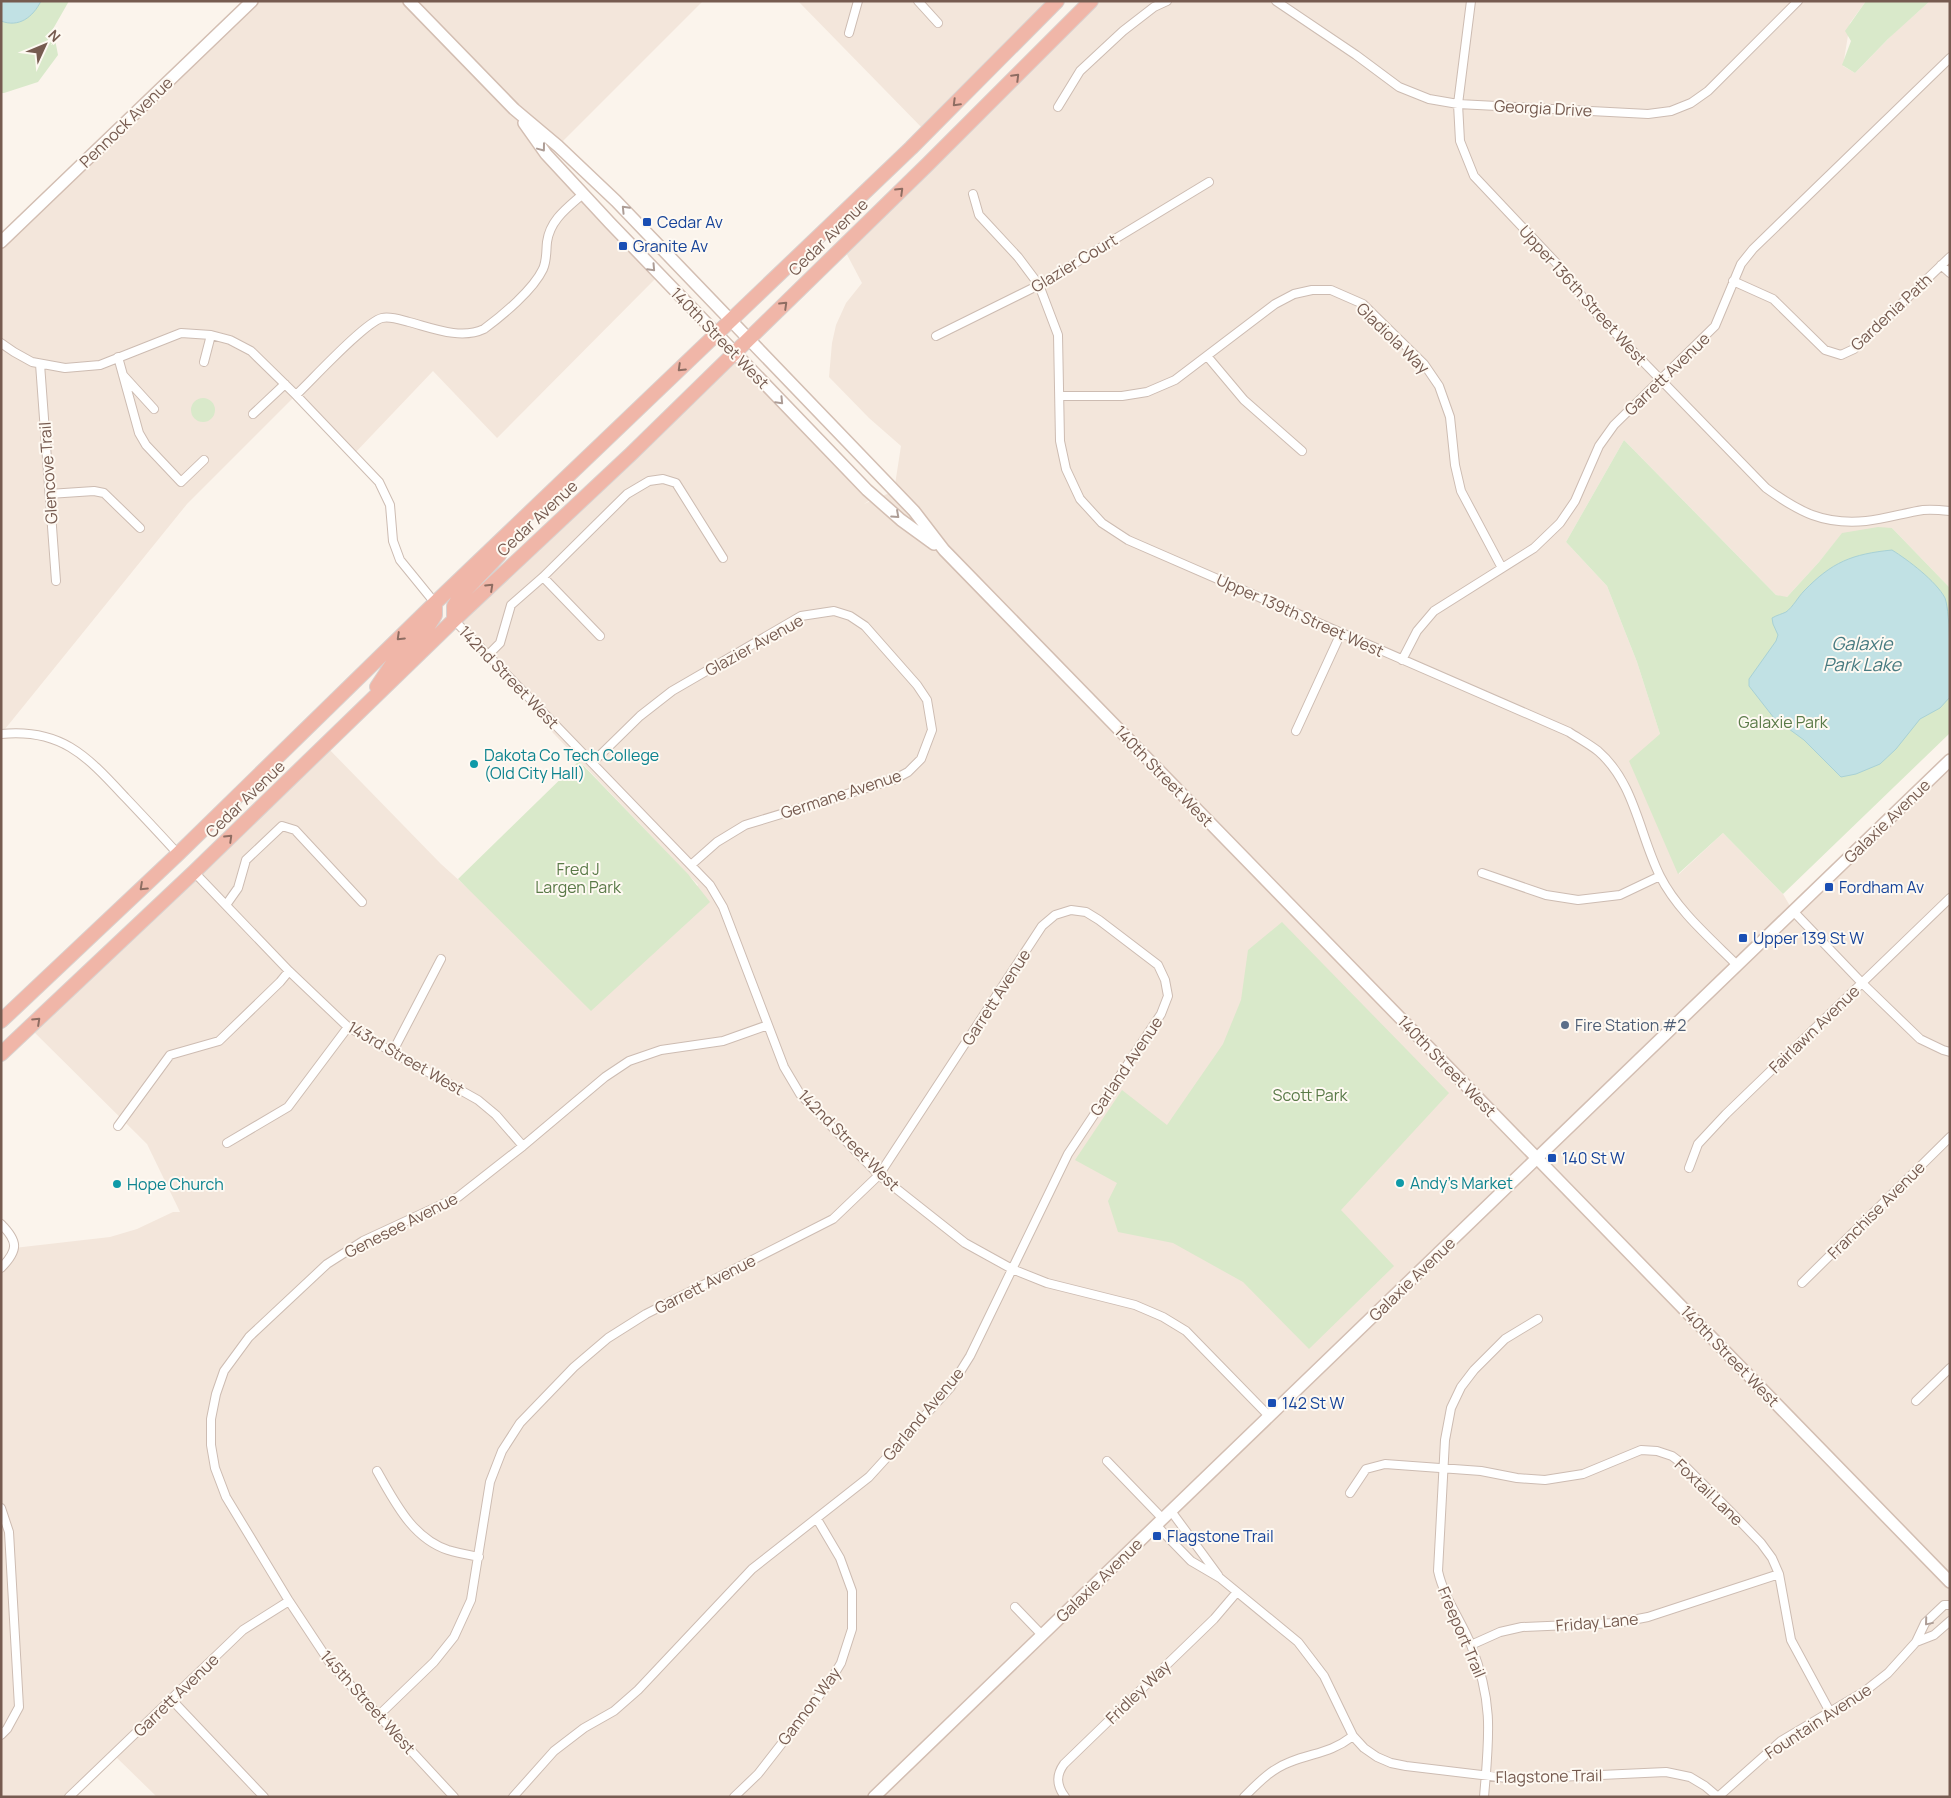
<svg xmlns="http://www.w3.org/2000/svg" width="1951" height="1798" viewBox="0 0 1951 1798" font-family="Manrope,sans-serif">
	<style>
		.residential { fill: #f3e6db }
		.green { fill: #d9e9ca }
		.water { fill: #c1e1e4; stroke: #a8d1d5 }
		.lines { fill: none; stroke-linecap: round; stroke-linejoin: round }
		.street-casing { stroke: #cdbcb2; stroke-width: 10 }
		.secondary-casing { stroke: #d3beb2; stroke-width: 14 }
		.highway-casing { stroke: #d9d1ce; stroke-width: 16 }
		.street { stroke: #fff; stroke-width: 8 }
		.secondary { stroke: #fff; stroke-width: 11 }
		.highway { stroke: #f0b6a8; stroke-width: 14 }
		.oneway { stroke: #8e6d62 }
		.oneway2 { stroke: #ad9d96 }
		.transit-dot { fill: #1a4fb4; stroke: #fef9f2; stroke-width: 2 }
		.culture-dot { fill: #0f9aa8; stroke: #fef9f2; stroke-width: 2 }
		.service-dot { fill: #5c6f8a; stroke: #fef9f2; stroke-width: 2 }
		.labels { text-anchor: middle; stroke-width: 4; stroke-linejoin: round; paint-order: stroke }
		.street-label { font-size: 16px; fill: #765b50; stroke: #fef9f2 }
		.transit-label { font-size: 16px; fill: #164399; stroke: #fef9f2; text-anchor: start }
		.park-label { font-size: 16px; fill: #5a7a48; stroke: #fef9f2 }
		.culture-label { font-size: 16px; fill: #0d838f; stroke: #fef9f2; text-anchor: start }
		.service-label { font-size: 16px; fill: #4e5e75; stroke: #fef9f2; text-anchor: start }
		.water-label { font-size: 18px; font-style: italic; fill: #477a80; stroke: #fef9f2 }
	</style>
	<rect width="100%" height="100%" fill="#fbf4ec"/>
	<path class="residential" d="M252,1H703L558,146L516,111L659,275L497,438L433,371L353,455L296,395L187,504L1,734V242Z
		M798,1H1055L926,132Z
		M1091,1H1866L1850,23L1843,66L1855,73L1894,33L1930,1H1950V588L1892,528L1842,534L1819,562L1786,598L1776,595L1624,440L1566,542L1607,586L1637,662L1660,734L1679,874L1723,833L1783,894L1793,911L1950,760V1797H157L114,1755L68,1797H1V1268L14,1248L110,1237L137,1229L173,1212H180L147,1144L31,1029L325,745L441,864L483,902L591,1010L698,885L535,714L540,709L454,620L734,353L875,497L864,504L894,491L901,446L869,418L829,377L832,343L836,325L846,303L862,283L843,247Z"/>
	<path class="green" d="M1,1H69L53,29L58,55L38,82L4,93H1Z
		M1866,1H1930L1888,39L1855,73L1842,65L1851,41L1845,31Z
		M191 410a12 12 0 1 1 24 0a12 12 0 1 1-24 0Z
		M1624,440L1776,595L1787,597L1819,562L1842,533L1878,527L1892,528L1950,588V733L1783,894L1723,833L1678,874L1629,761L1660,734L1637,662L1607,586L1566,542Z
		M579,761L688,874L710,902L591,1011L458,879Z
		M1282,922L1449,1093L1341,1210L1394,1266L1309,1349L1243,1282L1173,1243L1118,1232L1108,1201L1117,1183L1075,1160L1122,1090L1167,1125L1223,1044L1241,1000L1248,950Z"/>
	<path class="water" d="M1,1H41C33,17 19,28 1,21Z
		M1892,550C1908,560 1936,581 1945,598C1951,615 1950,676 1950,697L1940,708L1920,719L1896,749L1880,764L1856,774L1841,777L1804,740L1774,718L1749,686V679L1776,641L1778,635L1773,624L1772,618C1777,615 1782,614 1786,612C1793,607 1798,597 1804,591C1832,562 1852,554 1892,550Z"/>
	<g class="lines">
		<g class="street-casing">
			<path id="street" d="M918,1L938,23
				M1276,1L1356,55L1399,87L1429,99L1458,104L1648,114L1671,111L1691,103L1708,91L1798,1
				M1471,1L1458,104L1460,141L1474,176L1561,268L1590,307L1766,488C1799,512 1823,525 1866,521C1885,519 1904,513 1923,510C1931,509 1941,510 1950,511
				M849,33L858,1
				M1058,107L1080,71L1123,31L1154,7L1167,1
				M973,194L979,215L1018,257L1039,285L1058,335L1060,441L1066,469L1080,499L1102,523L1128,540L1569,732C1578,738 1589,744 1598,751C1635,783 1639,834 1660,876C1677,910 1710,938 1737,965
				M1941,265L1950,273
				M1733,281L1773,299L1825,350L1841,355L1854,349L1950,257
				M936,336L1039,285L1209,182
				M1,343L14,352L32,362L65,368L100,365L181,333L211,335L230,340L251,351L296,395L379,482L390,505L393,541L400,560L435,603
				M1207,356L1244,400L1302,451
				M118,357L139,433L146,445L181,482L204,460
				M204,362L211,335
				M40,364L56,581
				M123,375L154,409
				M296,395C312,380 365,322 382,318C391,316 401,320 409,322C432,328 461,340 484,329C503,315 533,290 543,269C547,260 546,251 547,242C550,220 567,208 583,194
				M1060,396H1122L1147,392L1175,380L1275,304L1294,294L1312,290H1331L1363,304L1424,364L1439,386L1450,417L1455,465L1461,491L1502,568
				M253,414L285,384
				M49,494L94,491L104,493L140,528
				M543,577L600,636
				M454,620L710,885L723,907L784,1067L800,1094L879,1175L965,1243L1012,1269L1047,1283L1135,1305L1163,1317L1186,1331L1269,1416
				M488,655L500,643L511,605L543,577L627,494L649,481L663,479L676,483L723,558
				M1402,660L1417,631L1434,611L1534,548L1560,523L1575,501L1599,446L1614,425L1715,326L1741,264L1753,249L1950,58
				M1296,731L1341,633
				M1,734C60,728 86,755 123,795C141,814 160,834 178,854
				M592,763L640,716L672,691L801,616L834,611L850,616L865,626L917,685L927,700L932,730L921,759L908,772L893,780L745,825L717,842L691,865
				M194,872L289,971L348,1027L478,1100L496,1115L523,1146
				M1482,873L1546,895L1578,900L1620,895L1660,876
				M226,905L238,888L246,860L282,826L295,830L362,902
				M1793,911L1862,983L1920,1039L1943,1050L1950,1052
				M392,1053L441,959
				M118,1126L170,1055L219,1041L280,982L289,971
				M227,1143L288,1107L348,1027
				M1689,1168L1698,1144L1726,1114L1950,898
				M1,1224C18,1241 19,1250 1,1268
				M1802,1283L1950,1137
				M1916,1401L1950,1368
				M1107,1461L1163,1519
				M377,1471C395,1502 412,1538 448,1550C458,1553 469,1555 479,1557
				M1350,1493L1366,1469L1385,1464L1481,1471L1517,1478L1545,1480L1583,1474L1641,1450L1657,1451L1672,1456L1684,1465L1731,1512L1761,1543L1772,1558L1779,1574L1791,1640L1830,1712
				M1,1508L9,1532L19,1707L7,1729L1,1735
				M1171,1511L1218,1575
				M1156,1525L1191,1561L1220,1578L1298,1642L1324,1676L1353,1736L1364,1748L1377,1757L1391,1763L1406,1766L1515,1779L1666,1772L1690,1777L1705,1786L1718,1797L1781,1741L1865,1691L1888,1673L1916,1642L1925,1623L1944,1605H1950
				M1015,1607L1042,1635
				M1916,1642L1934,1635L1950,1621
				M1471,1645L1500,1632L1522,1627L1617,1623L1648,1617L1779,1574
				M171,1699L264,1797
				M379,1715L434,1662L454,1637L471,1600L490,1482L502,1451L520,1423L574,1367L608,1338L646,1314L833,1219L879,1175L1042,926L1055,915L1071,910L1086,912L1099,920L1158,965L1165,980L1168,996L1161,1014L1068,1154L970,1356L950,1388L869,1477L752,1569L638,1690L614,1711L584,1728L554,1751L513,1797
				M69,1797L243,1630L289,1601
				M454,1797L330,1663L289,1601L226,1497L215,1468L211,1445V1419L216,1394L224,1371L249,1337L327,1264L363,1241L458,1197L523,1146L605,1077L629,1061L661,1050L723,1041L768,1025
				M734,1797L758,1774L829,1683L841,1663L852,1629V1591L840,1558L817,1519
				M1065,1797C1056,1785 1056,1775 1064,1764L1214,1619L1237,1592
				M1244,1797C1258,1783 1271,1769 1290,1762C1315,1752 1329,1754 1353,1736
				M1484,1797C1489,1737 1494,1703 1471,1645C1461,1620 1444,1598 1438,1571L1445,1440L1451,1408L1461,1387L1474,1370L1505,1339L1538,1319"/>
		</g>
		<g class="secondary-casing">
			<path id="secondary" d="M409,1L514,109L558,146L616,201L914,511L944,550L1950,1582
				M524,123L546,154L610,223L867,490L901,520L934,544
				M1,242L252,1
				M874,1797L1950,760"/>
		</g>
		<g class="highway-casing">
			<path id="highway" d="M454,620V606L460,596L499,555L503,547
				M377,687L393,663L427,628L435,615V603
				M1,1021L178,854L435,603L911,148L1057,1
				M1,1054L194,872L454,620L631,454L928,164L1091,1"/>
		</g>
		<use href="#street" class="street"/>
		<use href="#secondary" class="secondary"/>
		<use href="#highway" class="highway"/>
	</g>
	<defs><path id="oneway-chevron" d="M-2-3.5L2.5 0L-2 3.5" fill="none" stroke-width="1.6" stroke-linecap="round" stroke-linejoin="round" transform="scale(1.25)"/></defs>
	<g class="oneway">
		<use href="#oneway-chevron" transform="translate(1016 77) rotate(-45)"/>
		<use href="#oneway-chevron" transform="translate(956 103) rotate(135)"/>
		<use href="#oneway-chevron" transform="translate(900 191) rotate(-44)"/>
		<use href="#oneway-chevron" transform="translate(784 305) rotate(-44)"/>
		<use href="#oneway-chevron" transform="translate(681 368) rotate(136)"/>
		<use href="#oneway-chevron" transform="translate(490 587) rotate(-43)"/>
		<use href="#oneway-chevron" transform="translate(400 637) rotate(136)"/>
		<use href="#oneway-chevron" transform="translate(229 838) rotate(-44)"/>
		<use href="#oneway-chevron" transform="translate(143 887) rotate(137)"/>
		<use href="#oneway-chevron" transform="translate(37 1021) rotate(-43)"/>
	</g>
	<g class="oneway2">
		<use href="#oneway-chevron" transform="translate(542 148) rotate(53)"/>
		<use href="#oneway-chevron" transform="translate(625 209) rotate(-134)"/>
		<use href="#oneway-chevron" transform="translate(652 268) rotate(47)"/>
		<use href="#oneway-chevron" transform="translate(780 401) rotate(46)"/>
		<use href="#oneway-chevron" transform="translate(896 515) rotate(42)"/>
		<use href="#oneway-chevron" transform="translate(1928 1622) rotate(130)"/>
	</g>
	<g class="transit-dot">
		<rect x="642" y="217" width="10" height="10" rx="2.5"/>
		<rect x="618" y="241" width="10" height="10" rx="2.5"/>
		<rect x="1824" y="882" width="10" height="10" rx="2.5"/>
		<rect x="1738" y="933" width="10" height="10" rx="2.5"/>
		<rect x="1547" y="1153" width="10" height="10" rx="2.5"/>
		<rect x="1267" y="1398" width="10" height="10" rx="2.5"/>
		<rect x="1152" y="1531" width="10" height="10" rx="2.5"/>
	</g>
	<g class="culture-dot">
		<circle cx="474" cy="764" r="5"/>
		<circle cx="1400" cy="1183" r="5"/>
		<circle cx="117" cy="1184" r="5"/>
	</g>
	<circle class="service-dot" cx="1565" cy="1025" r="5"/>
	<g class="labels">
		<g class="street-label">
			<text transform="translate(1543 108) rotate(3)" y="6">Georgia Drive</text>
			<text transform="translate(126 122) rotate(-44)" y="6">Pennock Avenue</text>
			<text transform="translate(828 237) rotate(-44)" y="6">Cedar Avenue</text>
			<text transform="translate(1074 263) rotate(-31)" y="6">Glazier Court</text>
			<text transform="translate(1583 295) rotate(48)" y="6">Upper 136th Street West</text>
			<text transform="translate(1891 312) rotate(-43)" y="6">Gardenia Path</text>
			<text transform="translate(720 338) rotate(46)" y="6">140th Street West</text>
			<text transform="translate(1393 338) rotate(44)" y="6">Gladiola Way</text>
			<text transform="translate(1667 374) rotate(-44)" y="6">Garrett Avenue</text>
			<text transform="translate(48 473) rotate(-94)" y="6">Glencove Trail</text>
			<text transform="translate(537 518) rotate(-43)" y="6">Cedar Avenue</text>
			<text transform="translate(1300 615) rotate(24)" y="6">Upper 139th Street West</text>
			<text transform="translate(754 645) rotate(-29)" y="6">Glazier Avenue</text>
			<text transform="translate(509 677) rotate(46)" y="6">142nd Street West</text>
			<text transform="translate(1164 776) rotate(46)" y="6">140th Street West</text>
			<text transform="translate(841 794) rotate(-18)" y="6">Germane Avenue</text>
			<text transform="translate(245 799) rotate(-44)" y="6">Cedar Avenue</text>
			<text transform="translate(1887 821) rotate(-44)" y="6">Galaxie Avenue</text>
			<text transform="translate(996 997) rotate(-57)" y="6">Garrett Avenue</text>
			<text transform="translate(1814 1029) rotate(-44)" y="6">Fairlawn Avenue</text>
			<text transform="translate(406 1058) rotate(30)" y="6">143rd Street West</text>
			<text transform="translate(1126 1066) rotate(-56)" y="6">Garland Avenue</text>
			<text transform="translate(1447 1066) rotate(46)" y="6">140th Street West</text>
			<text transform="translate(849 1140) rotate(45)" y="6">142nd Street West</text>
			<text transform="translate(1876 1210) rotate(-45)" y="6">Franchise Avenue</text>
			<text transform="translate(401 1225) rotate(-27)" y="6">Genesee Avenue</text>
			<text transform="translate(1412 1279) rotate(-44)" y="6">Galaxie Avenue</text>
			<text transform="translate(705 1284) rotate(-27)" y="6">Garrett Avenue</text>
			<text transform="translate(1730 1356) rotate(46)" y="6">140th Street West</text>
			<text transform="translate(923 1414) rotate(-50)" y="6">Garland Avenue</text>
			<text transform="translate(1709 1492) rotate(44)" y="6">Foxtail Lane</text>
			<text transform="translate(1099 1580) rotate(-44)" y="6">Galaxie Avenue</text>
			<text transform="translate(1597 1622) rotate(-5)" y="6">Friday Lane</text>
			<text transform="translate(1462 1632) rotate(67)" y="6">Freeport Trail</text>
			<text transform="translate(1138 1692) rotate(-44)" y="6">Fridley Way</text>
			<text transform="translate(176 1695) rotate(-44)" y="6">Garrett Avenue</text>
			<text transform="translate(368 1702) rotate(48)" y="6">145th Street West</text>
			<text transform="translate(809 1706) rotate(-53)" y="6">Gannon Way</text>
			<text transform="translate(1818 1721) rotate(-33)" y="6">Fountain Avenue</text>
			<text transform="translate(1549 1776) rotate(-1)" y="6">Flagstone Trail</text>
		</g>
		<g class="transit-label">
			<text x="657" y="228">Cedar Av</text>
			<text x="633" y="252">Granite Av</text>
			<text x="1839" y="893">Fordham Av</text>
			<text x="1753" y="944">Upper 139 St W</text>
			<text x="1562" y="1164">140 St W</text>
			<text x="1282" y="1409">142 St W</text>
			<text x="1167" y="1542">Flagstone Trail</text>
		</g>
		<g class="park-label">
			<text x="1783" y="728">Galaxie Park</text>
			<text x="578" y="875">Fred J<tspan x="578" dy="18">Largen Park</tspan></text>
			<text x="1310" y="1101">Scott Park</text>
		</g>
		<g class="culture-label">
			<text x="484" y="761">Dakota Co Tech College<tspan x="484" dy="18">(Old City Hall)</tspan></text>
			<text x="1410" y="1189">Andy's Market</text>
			<text x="127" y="1190">Hope Church</text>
		</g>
		<g class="service-label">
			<text x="1575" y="1031">Fire Station #2</text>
		</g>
		<g class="water-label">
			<text x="1862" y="650">Galaxie<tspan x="1862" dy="21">Park Lake</tspan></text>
		</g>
	</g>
	<rect width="1951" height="1798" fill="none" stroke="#765b50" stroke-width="5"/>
	<g transform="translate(45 45) rotate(46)" stroke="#fef9f2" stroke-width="4" paint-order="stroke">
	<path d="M0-4L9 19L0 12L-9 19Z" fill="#765b50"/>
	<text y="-8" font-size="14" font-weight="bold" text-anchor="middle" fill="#765b50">N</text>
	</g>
</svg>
